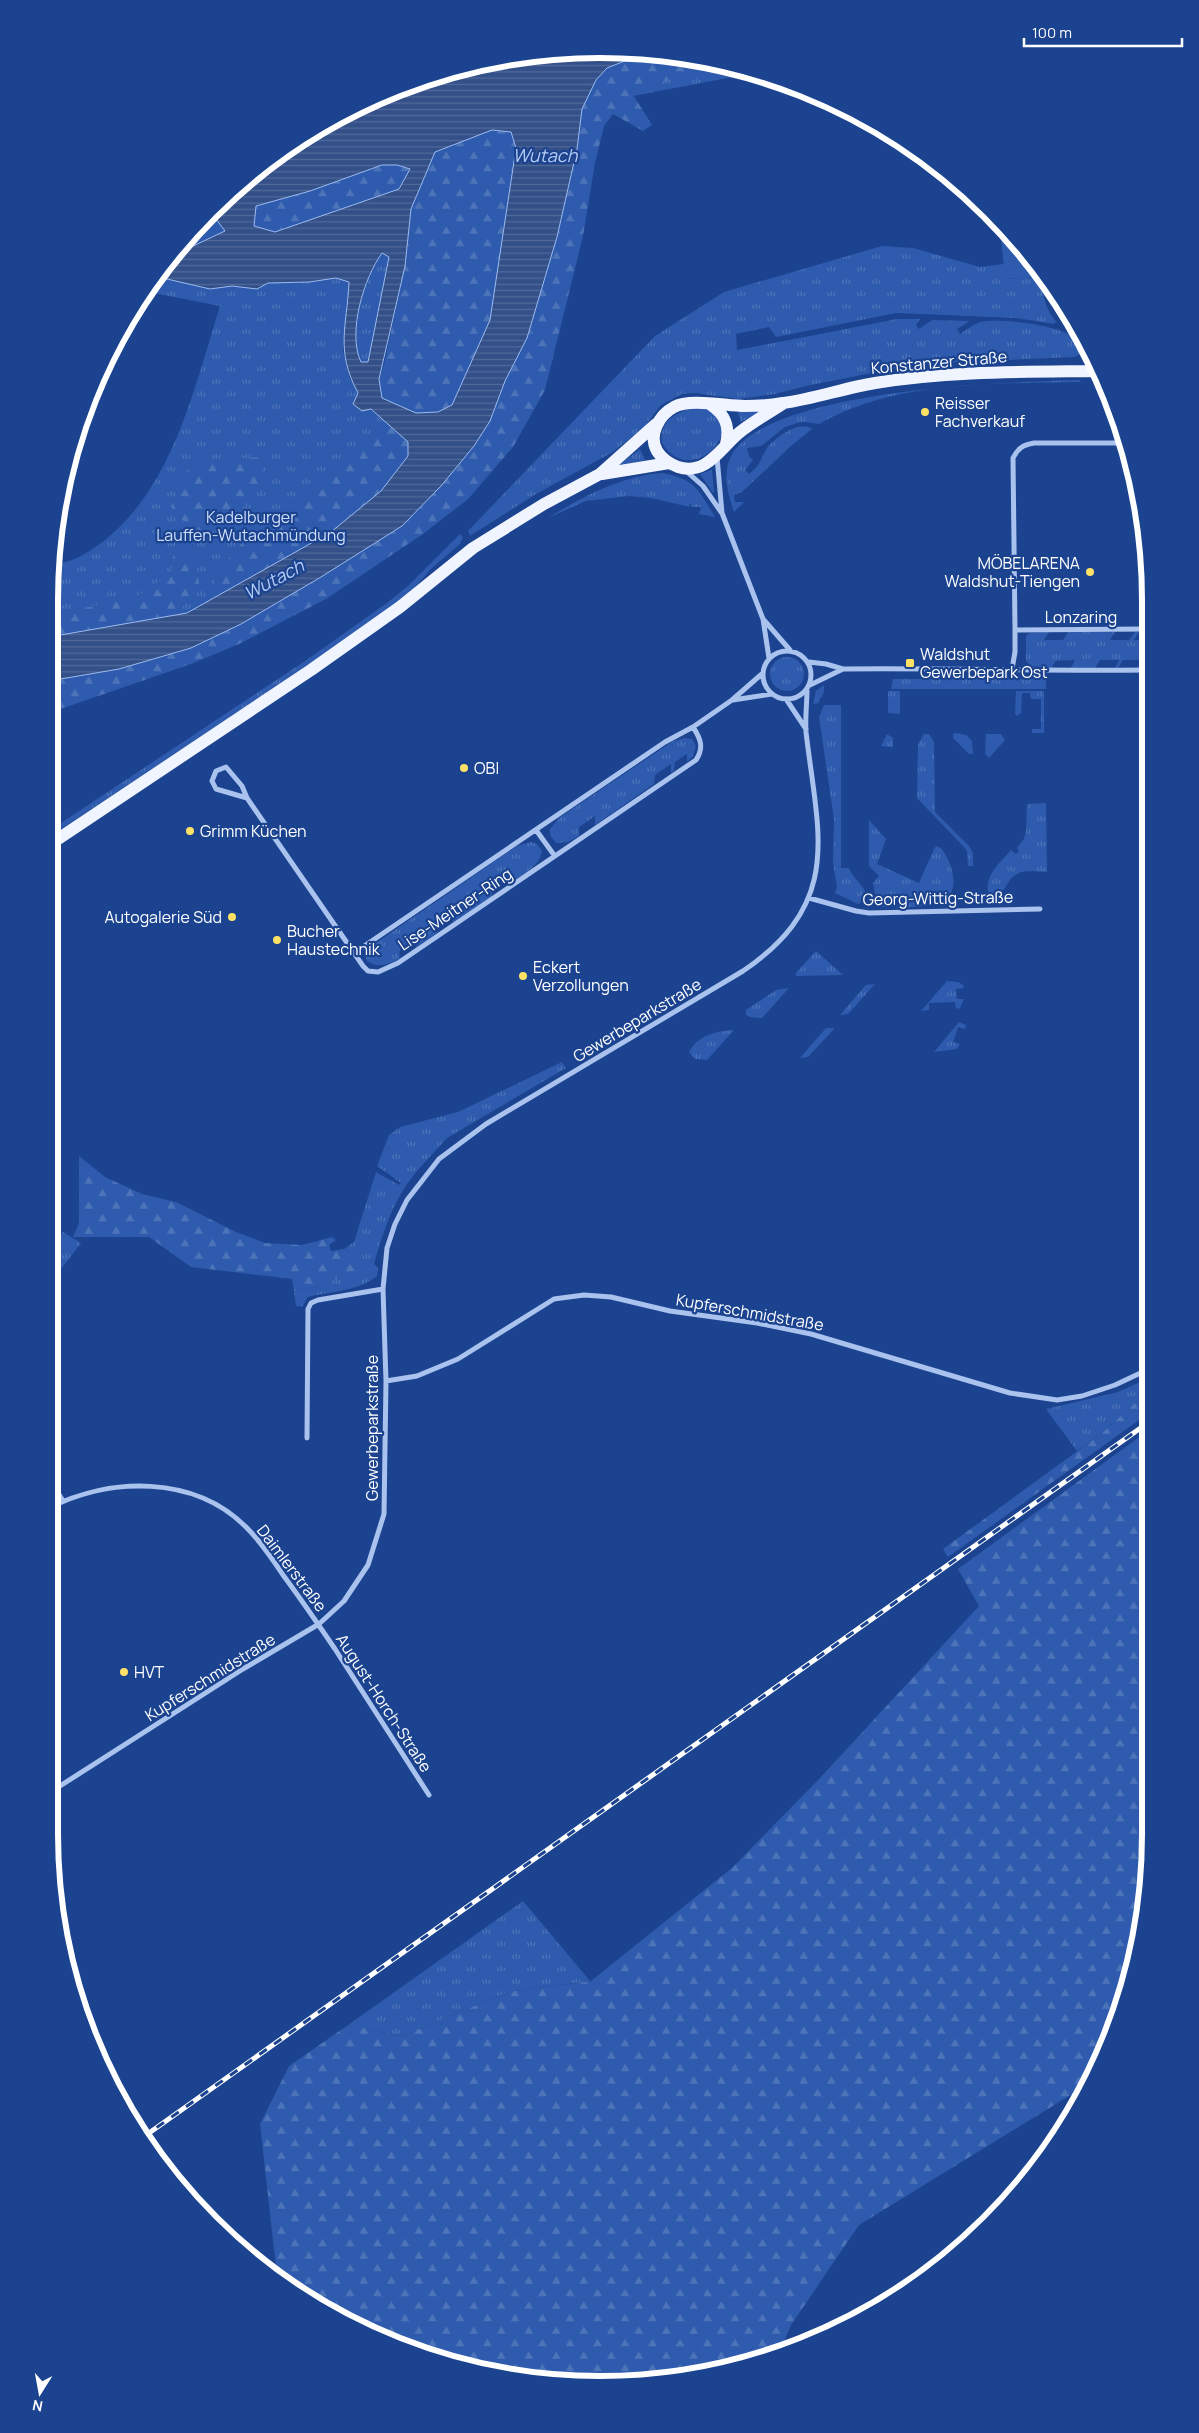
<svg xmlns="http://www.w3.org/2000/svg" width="1199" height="2433" viewBox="0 0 1199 2433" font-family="Manrope,sans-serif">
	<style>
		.grass { fill: url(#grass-tufts) }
		.forest { fill: url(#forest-firs) }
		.garden { fill: #2e5bad }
		.water { fill: url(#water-rules); stroke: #9cbbf0; fill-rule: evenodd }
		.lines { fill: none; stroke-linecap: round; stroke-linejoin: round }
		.street { stroke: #a9c2ee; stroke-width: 5 }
		.primary { stroke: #f0f4ff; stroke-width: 12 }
		.rail-casing { stroke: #fff; stroke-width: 5 }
		.rail { stroke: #1b438f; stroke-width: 3; stroke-dasharray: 9; stroke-linecap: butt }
		.poi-dot { fill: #ffe166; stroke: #1b438f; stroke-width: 2 }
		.labels { text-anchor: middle; stroke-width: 4.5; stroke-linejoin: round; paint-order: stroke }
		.street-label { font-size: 16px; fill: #fff; stroke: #1b438f }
		.poi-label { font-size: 16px; fill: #fff; stroke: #1b438f; text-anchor: start }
		.park-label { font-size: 16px; fill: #cfdffa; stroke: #1b438f }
		.water-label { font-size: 18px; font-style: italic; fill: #b5ccf5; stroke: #1b438f }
		.rim { fill: none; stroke: #fff; stroke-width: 6 }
	</style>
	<defs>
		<pattern id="grass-tufts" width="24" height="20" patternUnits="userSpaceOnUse" patternTransform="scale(1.25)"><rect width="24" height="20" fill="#2e5bad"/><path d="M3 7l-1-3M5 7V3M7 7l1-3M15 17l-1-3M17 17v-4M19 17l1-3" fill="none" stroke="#4d74b9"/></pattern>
		<pattern id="forest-firs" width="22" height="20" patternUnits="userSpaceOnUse" patternTransform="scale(1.25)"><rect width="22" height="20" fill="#2e5bad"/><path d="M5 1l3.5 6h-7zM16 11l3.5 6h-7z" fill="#4d74b9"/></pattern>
		<pattern id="water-rules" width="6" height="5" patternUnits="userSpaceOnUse" patternTransform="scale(1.25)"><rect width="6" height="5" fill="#335088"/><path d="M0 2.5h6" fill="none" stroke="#526a9a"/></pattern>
	</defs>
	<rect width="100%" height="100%" fill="#1b438f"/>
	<path class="grass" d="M600,49L707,59L754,73L596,103L516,436L49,698V599L52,566C61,563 72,561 81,556C169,507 192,395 220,306L143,291L152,280L167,279L210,289L232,286L257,289L268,283L309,282L336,278L349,282L343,350L349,376L358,393L357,400L379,416L431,172L178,249L210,210L294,141L389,91L492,59Z
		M882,246L913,248L980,267L1004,264L1006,279L1044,277C1041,295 1045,307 1056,322L1054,324L1016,318L896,313L776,337L769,327L736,334L737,350L897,319H920L916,325L919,329L932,320L970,321L957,329L960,334C966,330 974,324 980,322C999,317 1081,326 1084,349L1079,355L1074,357L917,364L806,386L775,394L739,399L694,393L682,394L661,405L644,427L613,452L536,494L470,536L468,531L655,336L724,292Z
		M382,253L389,256L368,362H361C347,331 365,281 382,253Z
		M1049,288H1050L1072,325L1058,314Z
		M1080,380L1081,382C993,384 897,380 819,424L805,422L797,423L785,427L761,446L747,448L749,456L753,460L745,470L749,474C761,465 760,459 767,448C774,438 801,419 812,429L792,445L742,492L734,495L735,502H744L734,512C728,494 722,474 731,456C768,389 1008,382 1080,380Z
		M702,407C755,423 691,492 662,443C658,419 681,409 702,407Z
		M767,409L741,422L737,410Z
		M640,449L645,460L619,466V465Z
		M712,470L714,492L713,493L700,474Z
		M662,473C695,479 699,490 715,517L699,514L701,507H693L689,503L690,507L651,498L629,496L586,501L548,518C581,497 622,476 662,473Z
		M460,534L463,537L460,544L432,568L415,587L394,604L307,666L49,837V831L305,661L387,603L409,585Z
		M1049,632L1044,640H1063L1068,632H1115L1110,640H1129L1135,632H1139L1134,640H1146V667H1138L1143,660H1123L1118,668H1115L1119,660H1100L1095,668H1071L1075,660L1056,661L1051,668L1031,666L1026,661V636L1030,633Z
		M770 674a17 17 0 1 1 34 0a17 17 0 1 1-34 0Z
		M893,679H1046V689H891Z
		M824,685V692L818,703L813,704L816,691Z
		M888,691H900V714L888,713Z
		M1016,691H1044V733H1032V729H1041V699H1031L1030,693H1022L1021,713L1017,716L1015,714Z
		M824,705H841V868H849C853,879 864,885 867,896L864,901L858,904L835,893L837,887L833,863L834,819L819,717Z
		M956,733L966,735L972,741L973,754H969L953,738V734Z
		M887,734L893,738V747L881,746Z
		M924,734H929L934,742L935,812L969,846L973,853V866H968L967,851L963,846L917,798L918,744Z
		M986,734H1001L1005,740L989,758L985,754Z
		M685,738L692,739L696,746L693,756L687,762V754L675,762L674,771L671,773V764L655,775L654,784L595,825V816L579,827V836L568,842L556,843L550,835V829L559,818L673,741Z
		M1046,803L1047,872C1039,872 1026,870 1019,873C1005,878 1006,898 990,897C981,878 1000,863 1011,850L1016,854L1019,851L1017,848L1024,839L1026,832L1027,804Z
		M869,820L886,839L877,864L919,883L934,849L936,846L941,848C947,856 952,866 953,876C960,912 906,907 883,907L877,902L873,883L879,876L869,866Z
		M531,842L537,844L542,851C540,867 520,876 508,884V876L492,886V896L453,922V913L437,924V933L416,947L415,939L400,950L399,959C388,965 376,969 366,960V952L373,945L517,846Z
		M816,951L843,975L796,976V973Z
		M947,981L958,982L963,985L964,988L956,989L957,999H964L960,1008L956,1009L955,1002L929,1003V1010L921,1011Z
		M875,984L848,1014L840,1015L866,985Z
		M789,988L762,1018L750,1017L746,1015V1010L776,990Z
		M959,1022L966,1025L965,1029L958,1027L953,1042L960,1044L957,1049L934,1052Z
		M826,1028H835L808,1057L800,1058Z
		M734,1030L707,1060L695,1059L689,1052C698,1035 717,1031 734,1030Z
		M562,1062L566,1068L447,1138C432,1155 414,1172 402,1192C389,1213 381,1240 374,1264L378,1268L377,1276C357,1292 331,1291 308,1297L302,1307L296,1306L294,1291L321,1286L366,1264L344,1249L354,1242L376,1172L399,1185L401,1183L377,1166L389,1135L400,1127L458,1112Z
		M63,1232L81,1243L49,1285V1243Z
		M1149,1378V1390L1101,1434L1077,1451L1046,1409L1118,1392Z
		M523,1901L590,1981L508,1992L402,2036L348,2025Z"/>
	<path class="forest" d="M645,53L707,59L732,67L688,74L632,93L652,125L643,131L613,114L604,126L595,163L583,236L545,390L513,447L468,499L423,534L326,599L239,644L191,664L49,713V681L119,669L191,648L241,624L321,577L402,526L441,486L490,421L505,381L527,338L557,237L577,149L582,109L596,80L607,68Z
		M492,130L511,132L516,148L490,320L452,405L438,412L416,413L382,398L379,379L384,364L405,266L411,209L435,152Z
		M382,165H397L410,169L399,189L275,232L254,226L256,206L310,191Z
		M216,219L225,231L191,247L181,246L201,221Z
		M387,422L408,442V456L381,491L331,532L218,595L214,580L235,549L261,529L312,496Z
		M258,457L264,465L258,490L224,529L194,533L171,507L184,473L197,461Z
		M194,549L199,583L178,614L49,637V615L134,598L171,573L174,550Z
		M79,1156L105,1177L142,1194L176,1202L236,1232L265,1243L302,1245L332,1237L336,1240L329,1245L331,1251L344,1249L367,1264L321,1286L294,1291L292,1279L191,1267L149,1237H73L79,1223Z
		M1149,1390V1413L948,1557L943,1549L1101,1434Z
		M1149,1430L1150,1834L1140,1941L1108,2045L1084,2090L1069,2096L859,2225L791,2325L780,2351L742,2365L671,2380L564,2383L492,2374L388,2342L294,2292L273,2275L276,2267L260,2124L289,2066L348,2025L402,2036L508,1992L591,1981L733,1867L820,1778L979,1606L958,1569Z"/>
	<path class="garden" d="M1000,228L1037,264L1044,277L1005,279Z"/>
	<path class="water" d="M600,49L645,53L607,68L596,80L582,109L577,149L557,237L527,338L505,381L490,421L474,446L441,486L402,526L321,577L241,624L191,648L119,669L49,681V637L187,613L331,532L381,491L408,456V442L371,409L362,411L353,404L358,393C335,350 347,327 349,282L336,278L309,282L268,283L257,289L232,286L210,289L167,279L152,280L181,246L191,247L225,231L216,219L201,221L210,210L294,141L389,91L492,59ZM492,130L511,132L516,148L490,320L452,405L438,412L416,413L382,398L379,379L405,266L411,209L435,152ZM382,165H397L410,169L399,189L275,232L254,226L256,206L310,191ZM382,253L389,257L368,362H361C347,333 364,278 382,253Z"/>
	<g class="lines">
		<path class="street" d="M717,457L722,513L763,619L769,658
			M686,471L703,486L721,512
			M763,619L790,650
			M1015,630L1146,629
			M763 675a24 24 0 1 1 48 0a24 24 0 1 1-48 0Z
			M809,662L826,664L843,669C944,668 1045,671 1146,670
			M1012,669L1015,652V630L1013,458C1018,448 1023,445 1034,443H1123
			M810,685L843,669
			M786,699L806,729
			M733,700L772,694
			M693,727L732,700L763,673
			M247,798L216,789L212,781L216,771L226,767L242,786L247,798L363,966L368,971L378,972L398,963L696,760C704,748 701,739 693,727L665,742L354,953
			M536,830L554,855
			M809,898L856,911L869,913L1040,909
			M386,1381L417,1376L458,1359L554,1299L584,1295L611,1297L670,1311L757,1323L811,1334L1010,1393L1057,1400L1082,1396L1115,1385L1149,1369
			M307,1438L308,1309L311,1303L318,1300L383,1289
			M49,1478L63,1501
			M49,1508C110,1477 194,1475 246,1527C260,1541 272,1558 283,1575C301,1599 318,1624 335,1649C366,1698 398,1746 429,1795
			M49,1793L243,1669L319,1624L344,1601L368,1565L384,1514L386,1381L383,1289L387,1248L395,1224L407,1200L439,1159L486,1124L743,971C844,902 818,835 806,732C805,718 807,703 807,690"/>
		<path class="primary" d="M784,403C769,413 754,421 740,432C721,447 707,476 678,467C670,464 662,459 657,451C648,435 659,415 674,407C690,398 726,406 745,406C758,406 771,405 783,403C814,399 844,388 875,383C949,371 1024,372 1098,371
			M711,405C726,415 730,427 726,444
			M602,474L669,463
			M49,845L311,670L400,607L473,548L544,504L600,474L656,424"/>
		<g class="rail-casing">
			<path id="rail" d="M142,2138L1149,1422"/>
		</g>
		<use href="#rail" class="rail"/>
	</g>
	<g class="poi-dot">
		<circle cx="925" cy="412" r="5"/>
		<circle cx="1090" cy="572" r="5"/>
		<rect x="905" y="658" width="10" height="10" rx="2.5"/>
		<circle cx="464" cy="768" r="5"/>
		<circle cx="190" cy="831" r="5"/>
		<circle cx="232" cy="917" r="5"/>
		<circle cx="277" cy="940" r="5"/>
		<circle cx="523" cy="976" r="5"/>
		<circle cx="124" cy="1672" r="5"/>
	</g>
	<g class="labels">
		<g class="street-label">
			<text transform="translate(939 362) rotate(-5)" y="6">Konstanzer Straße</text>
			<text x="1081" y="623">Lonzaring</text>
			<text transform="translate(938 898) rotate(-1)" y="6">Georg-Wittig-Straße</text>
			<text transform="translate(455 909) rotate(-34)" y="6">Lise-Meitner-Ring</text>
			<text transform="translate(637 1020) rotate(-31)" y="6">Gewerbeparkstraße</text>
			<text transform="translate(750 1312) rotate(10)" y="6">Kupferschmidstraße</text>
			<text transform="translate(372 1428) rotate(-90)" y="6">Gewerbeparkstraße</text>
			<text transform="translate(292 1568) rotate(53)" y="6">Daimlerstraße</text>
			<text transform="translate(210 1677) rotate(-32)" y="6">Kupferschmidstraße</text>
			<text transform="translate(384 1703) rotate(57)" y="6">August-Horch-Straße</text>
		</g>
		<g class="poi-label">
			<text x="935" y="409">Reisser<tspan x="935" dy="18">Fachverkauf</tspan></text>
			<text x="1080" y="569" text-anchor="end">MÖBELARENA<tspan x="1080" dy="18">Waldshut-Tiengen</tspan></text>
			<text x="920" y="660">Waldshut<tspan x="920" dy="18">Gewerbepark Ost</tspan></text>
			<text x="474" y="774">OBI</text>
			<text x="200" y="837">Grimm Küchen</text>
			<text x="222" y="923" text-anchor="end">Autogalerie Süd</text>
			<text x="287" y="937">Bucher<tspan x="287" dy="18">Haustechnik</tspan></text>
			<text x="533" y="973">Eckert<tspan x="533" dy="18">Verzollungen</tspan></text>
			<text x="134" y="1678">HVT</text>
		</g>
		<g class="park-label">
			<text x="251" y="523">Kadelburger<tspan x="251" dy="18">Lauffen-Wutachmündung</tspan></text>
		</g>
		<g class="water-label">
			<text x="545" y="162">Wutach</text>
			<text transform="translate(274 580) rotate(-28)" y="6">Wutach</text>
		</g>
	</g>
	<path d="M0 0H1199V2433H0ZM600 58H600A542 542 0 0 1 1142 600V1834A542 542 0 0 1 600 2376H600A542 542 0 0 1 58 1834V600A542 542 0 0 1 600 58Z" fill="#1b438f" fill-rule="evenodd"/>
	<path class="rim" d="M600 58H600A542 542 0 0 1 1142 600V1834A542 542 0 0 1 600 2376H600A542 542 0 0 1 58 1834V600A542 542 0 0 1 600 58Z"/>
	<g transform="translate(40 2393) rotate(191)" stroke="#1b438f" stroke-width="4" paint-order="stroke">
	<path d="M0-4L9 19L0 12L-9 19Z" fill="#ffffff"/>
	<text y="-8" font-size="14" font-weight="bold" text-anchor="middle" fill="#ffffff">N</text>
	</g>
	<path d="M1024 38v8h158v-8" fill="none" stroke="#ffffff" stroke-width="2.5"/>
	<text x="1032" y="38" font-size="15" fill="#ffffff" stroke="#1b438f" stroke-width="4" paint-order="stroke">100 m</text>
</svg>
